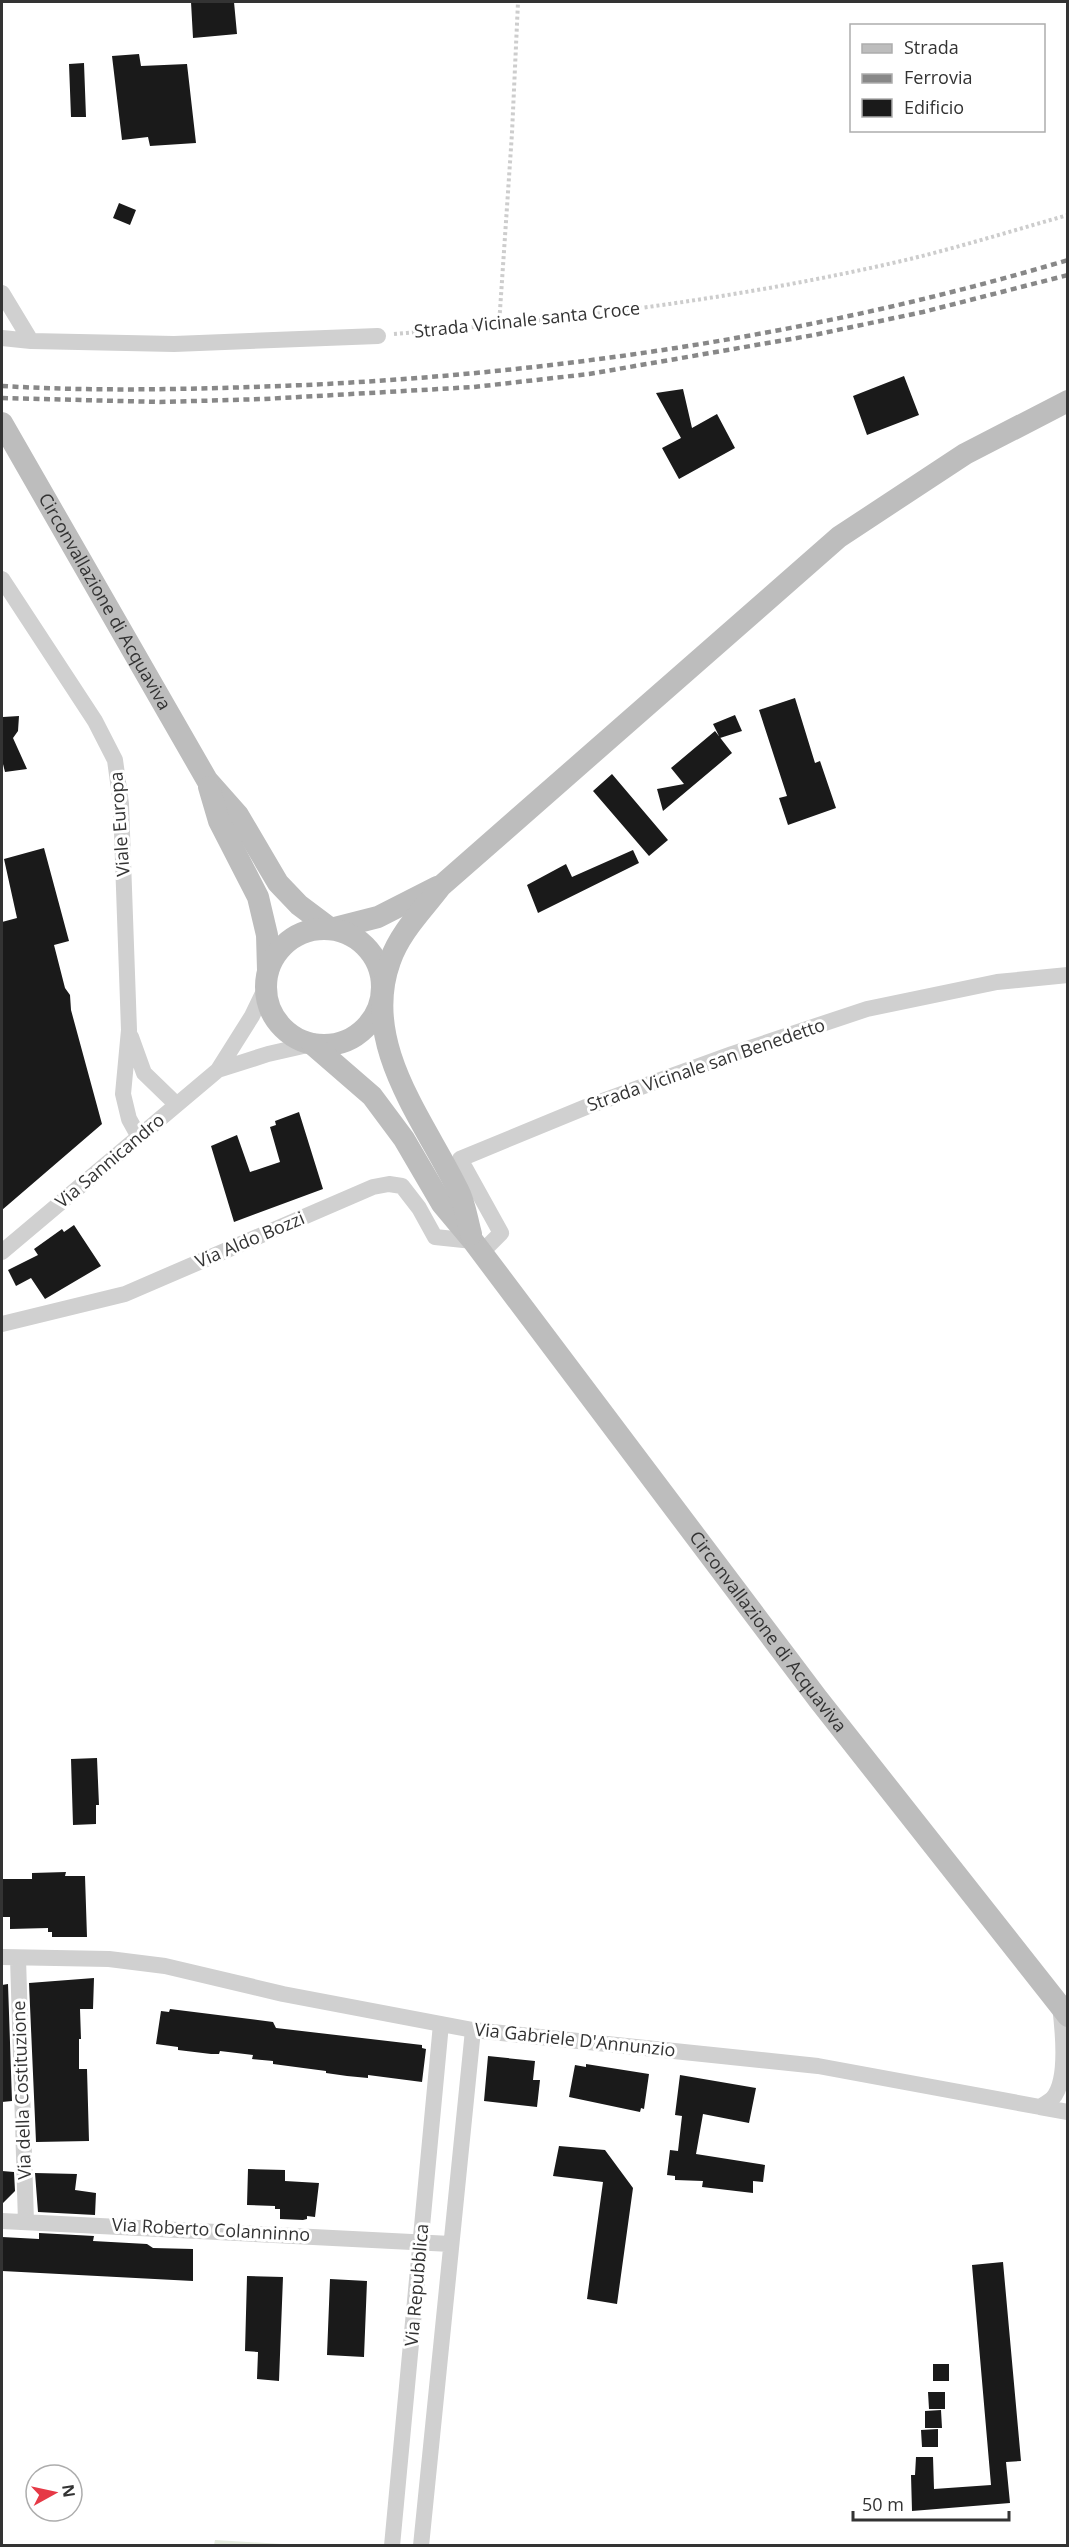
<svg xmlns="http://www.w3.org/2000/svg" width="1069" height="2547" viewBox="0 0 1069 2547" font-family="'Open Sans',sans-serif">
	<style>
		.green { fill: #e6ecdf }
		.building { fill: #1a1a1a }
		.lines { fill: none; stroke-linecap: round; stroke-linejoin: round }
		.path { stroke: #cdcdcd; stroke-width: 4; stroke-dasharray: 3 3; stroke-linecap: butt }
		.minor { stroke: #d0d0d0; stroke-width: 16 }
		.secondary { stroke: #bdbdbd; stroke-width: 22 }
		.rail { stroke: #888; stroke-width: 4.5; stroke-dasharray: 6 4.5; stroke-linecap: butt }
		.labels { text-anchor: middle; stroke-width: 6; stroke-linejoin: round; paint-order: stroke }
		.street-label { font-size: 18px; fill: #333; stroke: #fff }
	</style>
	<rect width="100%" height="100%" fill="#fff"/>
	<path class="green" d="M215,2540L299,2545H214Z"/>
	<path class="building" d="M191,2H234L237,34L193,38Z
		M139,54L141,66L187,64L196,143L150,146L148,137L122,140L112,56Z
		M84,63L86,117H71L69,64Z
		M119,203L136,210L130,225L113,218Z
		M904,376L919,415L867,435L853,396Z
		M683,389L692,428L717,414L735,448L679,479L662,448L681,438L656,393Z
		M795,698L815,763L820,761L836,808L788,825L779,798L787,796L759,710Z
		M2,713L3,717L19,716L18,731L13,738L27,769L5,772L2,760Z
		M735,715L742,731L720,738L713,724Z
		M715,731L732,753L663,811L657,789L684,784L671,768Z
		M612,774L668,840L649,856L593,791Z
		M44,848L69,941L54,945L65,988L70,995L71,1010L102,1124L2,1210V922L17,918L4,859Z
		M633,850L639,863L538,913L527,885L566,864L572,877Z
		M299,1112L323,1189L234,1222L211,1146L237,1135L250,1172L280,1162L270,1127L276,1125L275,1121Z
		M74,1225L101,1266L45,1299L31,1278L16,1286L8,1270L38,1255L34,1249L62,1229L64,1232Z
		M97,1758L99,1805H96V1824L73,1825L71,1759Z
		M66,1872L65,1876H85L87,1937H52V1932H48V1928L10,1929V1917H2V1879H32V1873Z
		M94,1978L93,2009H80L81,2039H79V2069H87L89,2141L36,2142L29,1983Z
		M8,1984L12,2101L2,2102V1985Z
		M170,2009L273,2022L276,2028L422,2045V2048L426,2049L422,2082L368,2075V2078L347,2076L326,2073V2071L273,2064V2061L252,2059L253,2055L220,2051L219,2054H211L178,2050V2047L156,2044L161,2011L169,2012Z
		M488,2056L535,2061L533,2080H540L537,2107L484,2101Z
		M586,2064L649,2074L644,2109L641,2108L640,2112L569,2097L575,2065L586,2067Z
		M680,2075L756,2088L749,2123L703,2114L696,2154L765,2165L763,2182L753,2181V2193L702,2187L703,2181L675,2180V2176L667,2175L670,2150L678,2151L682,2116L675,2115Z
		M559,2146L605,2150L633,2188L617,2304L587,2299L603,2182L553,2176Z
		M248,2169L285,2170V2181L319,2183L315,2217L307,2216V2219L303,2220L280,2219V2209H275V2206L247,2205Z
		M2,2171L14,2172L15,2191L2,2204Z
		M35,2173L77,2174L75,2190L96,2193L95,2215L38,2212Z
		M39,2233L94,2236L93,2241L147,2244L153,2248L193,2249V2281L2,2271V2237L39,2239Z
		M1003,2262L1021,2461L1006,2462L1010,2503L912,2511L911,2475H915L916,2457H933L934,2489L991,2485L972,2265Z
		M247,2276L283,2277L279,2381L257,2379L258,2352L245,2351Z
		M330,2279L367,2281L364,2357L327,2355Z
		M933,2364H949V2381H933Z
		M928,2392H945V2409H929Z
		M941,2410L942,2428H925V2411Z
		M938,2429V2447H922L921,2430Z"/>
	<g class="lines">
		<path class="path" d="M499,325L512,133L518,2
			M394,334C567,320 740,299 910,259C963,246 1015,230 1068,215"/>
		<path class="minor" d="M2,293L31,341L174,344L378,336
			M2,338L31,341
			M2,579L95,721L115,760L121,804L129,1030L123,1094L129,1119L139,1137
			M131,1037L144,1073L176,1104
			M218,1070L268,1054L312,1044
			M2,1252L218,1070L252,1016L266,987
			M482,1252L501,1233L460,1159L586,1107L732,1054L867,1009L997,982L1068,975
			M2,1324L125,1294L373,1187L389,1184L402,1186L419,1208L435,1237L473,1241
			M2,1957L109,1959L165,1966L283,1994L473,2030L818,2066L1040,2107C1044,2104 1049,2102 1052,2099C1069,2081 1063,2030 1060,2006
			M18,1958L26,2222
			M1040,2107L1068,2112
			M2,2221L451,2244
			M392,2546L441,2024
			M421,2546L473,2030"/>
		<g class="secondary">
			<path id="s1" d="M2,423L207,780L238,815L278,883L299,905L331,929L378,917L437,887"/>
			<path d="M209,787L219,821L258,897L267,935L268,970"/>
			<circle cx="324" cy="987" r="58"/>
			<path id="s2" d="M312,1044L372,1096L404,1139L442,1204L473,1241L818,1699L1068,2016"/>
			<path d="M471,1234C467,1220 465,1203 458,1190C424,1120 360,1044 390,961C400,932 423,910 441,886L839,537L965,454L1068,401"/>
		</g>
		<path class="rail" d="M2,386C103,392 204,389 305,385C562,373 820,334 1068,260
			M2,398L160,402L264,399L474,387L589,374L814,335L923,312L1068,275"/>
	</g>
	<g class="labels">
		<g class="street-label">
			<text transform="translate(527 320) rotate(-6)" y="6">Strada Vicinale santa Croce</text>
			<text dy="6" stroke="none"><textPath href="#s1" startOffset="206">Circonvallazione di Acquaviva</textPath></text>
			<text transform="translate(120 824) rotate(-94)" y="6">Viale Europa</text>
			<text transform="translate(706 1065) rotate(-19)" y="6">Strada Vicinale san Benedetto</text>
			<text transform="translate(110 1161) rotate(-40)" y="6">Via Sannicandro</text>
			<text transform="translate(250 1240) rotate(-23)" y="6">Via Aldo Bozzi</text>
			<text dy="6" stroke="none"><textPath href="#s2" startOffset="746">Circonvallazione di Acquaviva</textPath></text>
			<text transform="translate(575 2040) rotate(6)" y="6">Via Gabriele D'Annunzio</text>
			<text transform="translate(22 2090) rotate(-92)" y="6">Via della Costituzione</text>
			<text transform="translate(211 2230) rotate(3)" y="6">Via Roberto Colanninno</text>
			<text transform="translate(417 2285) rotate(-85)" y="6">Via Repubblica</text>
		</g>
	</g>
	<rect width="1069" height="2547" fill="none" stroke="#333333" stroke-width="6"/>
	<rect x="850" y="24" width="195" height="108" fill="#ffffff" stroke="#adadad" stroke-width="1.5"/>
	<rect x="862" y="44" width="30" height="9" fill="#bdbdbd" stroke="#adadad" stroke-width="1.5"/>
	<text x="904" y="54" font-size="18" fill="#333333">Strada</text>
	<rect x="862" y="74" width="30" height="9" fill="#888888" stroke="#adadad" stroke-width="1.5"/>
	<text x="904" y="84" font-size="18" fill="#333333">Ferrovia</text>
	<rect x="862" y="99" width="30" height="18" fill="#1a1a1a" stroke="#adadad" stroke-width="1.5"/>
	<text x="904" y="114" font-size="18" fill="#333333">Edificio</text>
	<g transform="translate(54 2493) rotate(82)"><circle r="28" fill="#ffffff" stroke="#adadad" stroke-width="1.5"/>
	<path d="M0-4.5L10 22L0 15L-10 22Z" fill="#e63946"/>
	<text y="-9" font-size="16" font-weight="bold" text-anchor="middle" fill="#333333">N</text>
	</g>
	<path d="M853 2511v9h156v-9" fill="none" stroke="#333333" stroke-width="3"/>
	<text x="862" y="2511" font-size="18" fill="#333333" stroke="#ffffff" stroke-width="4.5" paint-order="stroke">50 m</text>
</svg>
